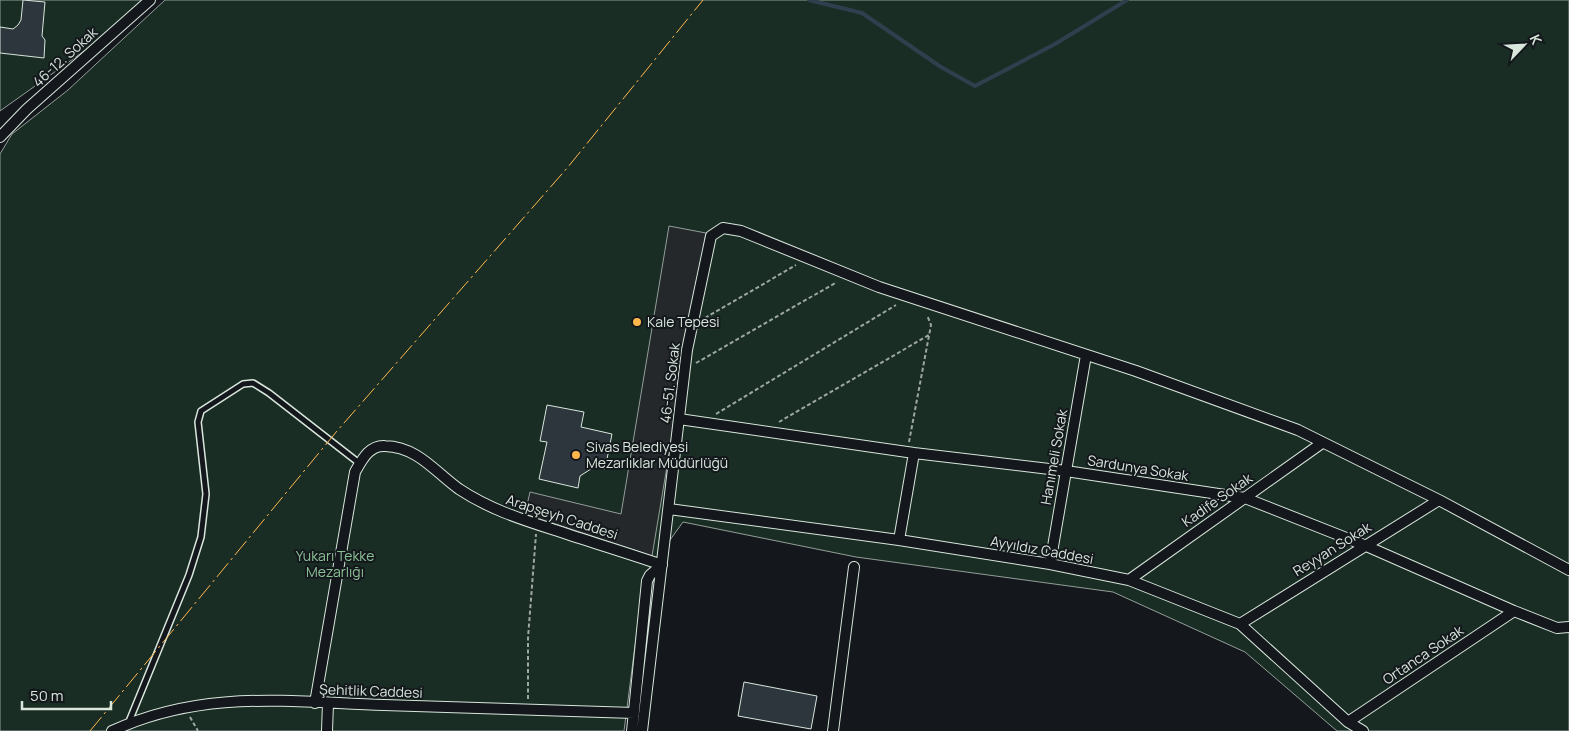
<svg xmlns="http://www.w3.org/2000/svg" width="1569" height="731" viewBox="0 0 1569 731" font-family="Manrope,sans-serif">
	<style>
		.green { fill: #1a2d24; stroke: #939e99 }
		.parking { fill: #24282b; stroke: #939e99 }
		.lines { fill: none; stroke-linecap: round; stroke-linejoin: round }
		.stream { stroke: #2f3f4d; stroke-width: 4 }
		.building { fill: #2c363c; stroke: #d8e6dc }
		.lane-casing { stroke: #d8e6dc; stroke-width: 8 }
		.street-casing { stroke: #d8e6dc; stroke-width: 12 }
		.path { stroke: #9da8a2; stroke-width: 2; stroke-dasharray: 4 2.5; stroke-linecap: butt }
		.lane { stroke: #14181c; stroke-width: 5 }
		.street { stroke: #14181c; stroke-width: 10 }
		.power { stroke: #ffb74d; stroke-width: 1; stroke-dasharray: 18 4 2.5 4; stroke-linecap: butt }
		.poi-dot { fill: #ffb74d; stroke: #14181c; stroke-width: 2 }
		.labels { text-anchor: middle; stroke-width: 4; stroke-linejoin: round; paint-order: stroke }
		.street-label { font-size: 14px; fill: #d8e6dc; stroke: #14181c }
		.poi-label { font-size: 14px; fill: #d8e6dc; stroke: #14181c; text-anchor: start }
		.park-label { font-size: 14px; fill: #8ac095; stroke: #14181c }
	</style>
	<rect width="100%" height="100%" fill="#14181c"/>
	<path class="green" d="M0,0H145L108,34L0,111Z
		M165,0H1569V731H1337L1245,652L1113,592L856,557L683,522L644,576L624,731H0V154L12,134L68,90Z"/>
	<path class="parking" d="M669,226L706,233L652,556L525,514L530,492L621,514Z"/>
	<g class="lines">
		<path class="stream" d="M809,0L862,13L941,67L975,86L1055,44L1127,0"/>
	</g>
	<path class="building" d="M23,0L45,2L42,36L45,40L44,58L0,53V27L13,29L18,25L21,20Z
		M547,405L584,412L581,427L612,434L605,469L594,467L580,476L578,488L539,479L547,442L540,441Z
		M744,682L817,696L811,729L738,716Z"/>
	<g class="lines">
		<g class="lane-casing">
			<path id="lane" d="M128,724L189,575L201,537L206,494L198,422L201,411L243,384L253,383L269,393L359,463"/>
		</g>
		<g class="street-casing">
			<path id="street" d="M0,137L27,109L150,0
				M679,419L914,453L1066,471L1245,498L1364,545L1514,611L1557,628L1569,627
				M669,509L899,540L1050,564L1129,580L1240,624L1348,722L1363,731
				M899,540L914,453
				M1050,564L1086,355
				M1129,580L1322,443
				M1240,624L1439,500
				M315,703L355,472C362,460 369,445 385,446C418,447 435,472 459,489C492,511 527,521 564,533C597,544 630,554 662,565
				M1348,722L1514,611
				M112,731C203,689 288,702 384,705C467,708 551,710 634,713
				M327,731L328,703
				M632,731L647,581L650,575L662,565
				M642,731L687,350L711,236L723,228L741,231L879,287L1136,371L1298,430L1439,500L1569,570
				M833,731L854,567"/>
		</g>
		<path class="path" d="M705,318L796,265
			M696,363L837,282
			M716,414L896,305
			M779,422L929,335
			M909,442L931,325L927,315
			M528,699V638L536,534
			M190,717L198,731"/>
		<use href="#lane" class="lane"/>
		<use href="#street" class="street"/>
		<path class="power" d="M90,731L337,431L568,167L703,0"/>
	</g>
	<g class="poi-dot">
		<circle cx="637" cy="322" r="5"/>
		<circle cx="576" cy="455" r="5"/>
	</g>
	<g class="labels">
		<g class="street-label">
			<text transform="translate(65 57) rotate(-42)" y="5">46-12. Sokak</text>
			<text transform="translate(670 383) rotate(-83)" y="5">46-51. Sokak</text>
			<text transform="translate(1054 457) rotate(-80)" y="5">Hanımeli Sokak</text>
			<text transform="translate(1138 468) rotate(9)" y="5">Sardunya Sokak</text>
			<text transform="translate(1217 500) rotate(-35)" y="5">Kadife Sokak</text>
			<text transform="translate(562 517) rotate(18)" y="5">Arapşeyh Caddesi</text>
			<text transform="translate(1332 549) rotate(-32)" y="5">Reyyan Sokak</text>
			<text transform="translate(1042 550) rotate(10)" y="5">Ayyıldız Caddesi</text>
			<text transform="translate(1423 655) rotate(-34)" y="5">Ortanca Sokak</text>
			<text transform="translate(371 691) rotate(2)" y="5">Şehitlik Caddesi</text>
		</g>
		<g class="poi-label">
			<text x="647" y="327">Kale Tepesi</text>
			<text x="586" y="452">Sivas Belediyesi<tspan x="586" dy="16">Mezarlıklar Müdürlüğü</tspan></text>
		</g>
		<g class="park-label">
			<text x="335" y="561">Yukarı Tekke<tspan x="335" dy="16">Mezarlığı</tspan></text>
		</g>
	</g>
	<g transform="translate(1524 45) rotate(65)" stroke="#14181c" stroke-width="4" paint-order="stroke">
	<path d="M0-4L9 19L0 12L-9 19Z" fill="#d8e6dc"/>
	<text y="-8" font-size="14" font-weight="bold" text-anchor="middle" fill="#d8e6dc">K</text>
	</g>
	<path d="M22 701v8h89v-8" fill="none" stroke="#d8e6dc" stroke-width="2.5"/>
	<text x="30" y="701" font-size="15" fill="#d8e6dc" stroke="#14181c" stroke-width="4" paint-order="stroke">50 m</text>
</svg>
